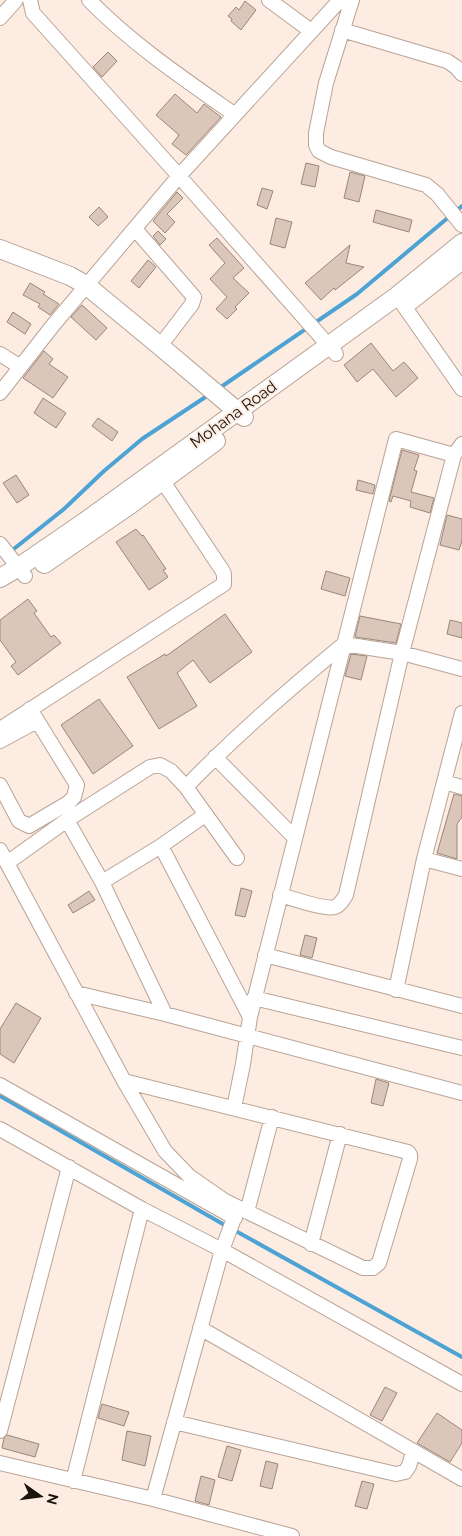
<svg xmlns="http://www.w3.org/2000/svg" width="462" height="1536" viewBox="0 0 462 1536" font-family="Raleway,sans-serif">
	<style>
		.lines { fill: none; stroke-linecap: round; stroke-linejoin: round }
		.stream { stroke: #4ca3d4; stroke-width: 4 }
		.building { fill: #dbc7ba; stroke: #9a877b }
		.minor-casing { stroke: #b8a497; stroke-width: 16 }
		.tertiary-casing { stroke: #b8a497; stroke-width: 20 }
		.minor { stroke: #fff; stroke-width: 14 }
		.tertiary { stroke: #fff; stroke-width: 18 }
		.labels { text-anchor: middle; stroke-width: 4; stroke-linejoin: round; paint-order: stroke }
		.street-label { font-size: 16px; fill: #19120d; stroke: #fdece1 }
	</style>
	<rect width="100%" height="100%" fill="#fdece1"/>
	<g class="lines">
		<path class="stream" d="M218,389L357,294L462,206
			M10,552L64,509L104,471L142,439L210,394
			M0,1096L228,1227
			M234,1230L462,1357"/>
	</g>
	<path class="building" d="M245,1L256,10L241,30L231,21L232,19L228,16L236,7L239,10Z
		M108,52L117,61L102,77L93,67Z
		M175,94L197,113L204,104L221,117L186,155L172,144L179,135L156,115Z
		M306,163L319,166L315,187L301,184Z
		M350,172L365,176L359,202L344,198Z
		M262,188L273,191L267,209L257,205Z
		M177,192L183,198L167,214L175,222L165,233L153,221Z
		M99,207L108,217L98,226L89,217Z
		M376,210L412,220L409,232L373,222Z
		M276,218L292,222L285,248L270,244Z
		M158,231L166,239L160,245L153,236Z
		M217,238L244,268L233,278L249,293L235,307L237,309L227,319L216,309L227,297L210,279L225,263L209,245Z
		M350,245L346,263L364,267L335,290L334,288L321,300L305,283Z
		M148,260L156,267L139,288L131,281Z
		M30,283L45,292L43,294L59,304L50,315L38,307L40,304L23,295Z
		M82,305L107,328L96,340L71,317Z
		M13,312L31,324L25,334L7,322Z
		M371,343L393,371L404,362L418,378L396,397L373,369L357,382L344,365Z
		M44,351L53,359L49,364L68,377L53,398L23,378Z
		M43,398L66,413L56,428L34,413Z
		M98,418L118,432L112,441L92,426Z
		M402,450L419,455L414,470L417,471L411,492L434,498L430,513L410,507L411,501L393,496L391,502L389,501Z
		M16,475L29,495L17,503L3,483Z
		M358,480L375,485L373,494L356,490Z
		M447,515L462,519V541L459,550L440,545Z
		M136,529L142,536L143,535L166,569L163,570L168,577L149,590L116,542Z
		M326,571L350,578L345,596L321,589Z
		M28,599L37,611L34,613L51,637L54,635L61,643L18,675L11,666L16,662L0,640V620Z
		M225,614L252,652L210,683L193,660L177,673L197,706L159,729L127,677L165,654L166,656Z
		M360,616L401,624L396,643L355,637Z
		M450,620L462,623V638L447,634Z
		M351,654L367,656L361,680L345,676Z
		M99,699L133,746L93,774L61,725Z
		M454,794L462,796V817L457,824V859L437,853Z
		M241,888L252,891L245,917L235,915Z
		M89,891L95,900L73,913L68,905Z
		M305,935L317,938L312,958L300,955Z
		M16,1003L41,1018L14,1063L0,1054V1029Z
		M376,1079L389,1083L383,1106L371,1103Z
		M385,1387L397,1393L382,1421L370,1415Z
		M102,1404L129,1412L124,1426L98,1418Z
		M437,1413L462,1430V1443L450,1462L417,1443Z
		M127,1431L151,1436L145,1466L122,1460Z
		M7,1435L39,1444L35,1457L2,1448L4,1438Z
		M227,1446L241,1450L232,1481L218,1477Z
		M266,1461L278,1464L272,1489L260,1486Z
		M201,1476L215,1480L209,1505L195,1501Z
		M362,1481L374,1484L367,1509L355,1506Z"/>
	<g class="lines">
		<g class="minor-casing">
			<path id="minor" d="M30,0L33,13L179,176L336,354
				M89,0C132,44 184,79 234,114
				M269,0L311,31
				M352,0L326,83L316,133V145L319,151L331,157L426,185L437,194L462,225
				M0,18L16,0
				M342,30L447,61L456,67L462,74
				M135,229L194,297L192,304L160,346
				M397,296L462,389
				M0,354L19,366
				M0,393L54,324L179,176L340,0
				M0,544L25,576
				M0,729L224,584V574L222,570L158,474
				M0,741L37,721
				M215,757L295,838
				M444,782L462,787
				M0,785L19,821L29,826L68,803L74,797L77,785L30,709
				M186,787C235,736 289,689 344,644L402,653L462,669
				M67,820L102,882L165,1014
				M161,846L250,1017
				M0,850L124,1081L165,1151L189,1176L225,1201L363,1268H373L379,1263L410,1159V1155L408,1152L124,1081
				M424,859L462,869
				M7,863L67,820L150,767L160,765L171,771L186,787L237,858
				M102,882L161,846L205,815
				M280,895C292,898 324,910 335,907C340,905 343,900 346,895L402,653L454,455L462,444
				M265,955L462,1006
				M396,990L424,859L462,713
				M76,993L165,1014L462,1093
				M254,998L462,1048
				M0,1085L235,1218
				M234,1108L243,1064L250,1017L396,439L454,455
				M0,1129L142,1209L222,1250L462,1384
				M247,1212L272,1117
				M311,1244L340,1134
				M200,1328L462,1479
				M174,1422L396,1474L405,1472L409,1466L413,1452
				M0,1431L69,1167
				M0,1463L153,1499L292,1536
				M73,1481L142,1209
				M153,1499L222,1250L238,1208"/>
		</g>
		<g class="tertiary-casing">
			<path id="tertiary" d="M0,249L70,276L86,285L160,346L244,417
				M409,302L462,260
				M44,564L131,504L216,441
				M0,578L19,567L83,523L397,296L462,243"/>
		</g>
		<use href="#minor" class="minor"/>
		<use href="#tertiary" class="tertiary"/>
	</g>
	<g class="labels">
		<g class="street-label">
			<text transform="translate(233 414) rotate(-36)" y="6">Mohana Road</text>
		</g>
	</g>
	<g transform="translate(40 1496) rotate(104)" stroke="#fdece1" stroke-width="4" paint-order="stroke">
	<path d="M0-4L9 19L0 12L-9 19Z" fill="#19120d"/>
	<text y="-8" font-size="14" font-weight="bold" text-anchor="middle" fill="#19120d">N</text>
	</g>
</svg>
